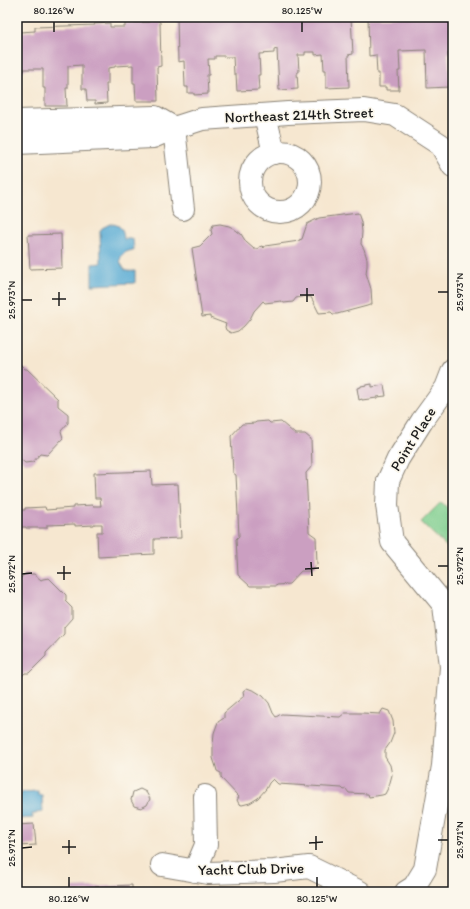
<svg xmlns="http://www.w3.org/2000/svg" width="470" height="909" viewBox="0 0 470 909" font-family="Itim,sans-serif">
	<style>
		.green { fill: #7dcd8d; stroke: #4c7454 }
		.water { fill: #59abd4; stroke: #3a6478 }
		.building { fill: #cb9fc1 }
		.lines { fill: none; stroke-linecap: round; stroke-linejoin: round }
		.minor-casing { stroke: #898276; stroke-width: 24 }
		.minor { stroke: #fff; stroke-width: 22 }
		.ticks { fill: none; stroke: #1c1c1c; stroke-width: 1.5 }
		.labels { text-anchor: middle; stroke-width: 3.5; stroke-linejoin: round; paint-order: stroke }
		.street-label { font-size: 15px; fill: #1c1c1c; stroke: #fbf7ec }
		.neatline { fill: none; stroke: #1c1c1c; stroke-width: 1.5 }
		.ticks-label { font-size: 10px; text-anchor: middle; fill: #1c1c1c }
	</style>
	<rect width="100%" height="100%" fill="#fbf7ec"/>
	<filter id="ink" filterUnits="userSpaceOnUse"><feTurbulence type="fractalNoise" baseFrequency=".025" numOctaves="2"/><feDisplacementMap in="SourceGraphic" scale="8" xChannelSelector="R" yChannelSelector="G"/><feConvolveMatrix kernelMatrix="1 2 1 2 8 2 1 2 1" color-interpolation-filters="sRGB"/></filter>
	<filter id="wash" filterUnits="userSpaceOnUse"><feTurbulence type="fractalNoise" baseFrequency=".012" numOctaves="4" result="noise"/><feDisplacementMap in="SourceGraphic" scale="16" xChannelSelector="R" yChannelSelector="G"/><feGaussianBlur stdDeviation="0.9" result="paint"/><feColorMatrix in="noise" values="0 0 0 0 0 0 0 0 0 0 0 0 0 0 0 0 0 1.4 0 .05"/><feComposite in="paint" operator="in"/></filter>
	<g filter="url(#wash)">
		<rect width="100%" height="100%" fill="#f6e7d0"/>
		<path class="green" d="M441,502L453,513V543L448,548L421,522Z"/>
		<path class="water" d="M110,224C121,224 123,230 124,239H133L134,250C124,251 116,257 123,267C124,268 124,269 125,270C128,272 132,271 135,271V283L92,285V264L101,263L100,231L102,228Z
			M38,791V795H42L43,812L36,813V814H32L33,818L17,819V797L21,795L22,792Z"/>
		<g id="blocks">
			<path class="building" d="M177,17H210V19L226,18L225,17H351L353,54L348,55L349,87L326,88V70H324L323,54L315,55V52H305V55H298L299,72H297L298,89L279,90L277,49L274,50V53L259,54L260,75H258L259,90L237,91L236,74H234L233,57H225V56H215V59H208L209,75H207L208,94L194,95V93H188V87H185L184,61L178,62Z
				M368,17H452L453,52L448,53L450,87L427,88L426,50L399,51L400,71H398L399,90H386V87H379V74H377L376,55L369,56Z
				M149,20H156L160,22L161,66L157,67L158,101H136L135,83H133V65L115,66V67L108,68V84H106L107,103L95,104V101H87L86,89H82V65L68,66V88H66L67,106H45V88H43V69H24V71H17V29H20V32L35,31V27L95,25L94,24L110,23V27H125V23L149,22Z
				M358,213L361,222L362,232L361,244L364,249L367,259V266L366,273L371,289L372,304L367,306L337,314H333L331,312L319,313L311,297H307V296L296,298L293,302L284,303L281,301L265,303L263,301L254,311L250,319L244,326L238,331L231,333L226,330L225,327L226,324L210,318V316L202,317L192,248L200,246L212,234L211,230L213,225L220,224L229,226L233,228L241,234L246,242L254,249H258L259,247L262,246L264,248L265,246L299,241V240L302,239L307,224L319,218Z
				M61,234L62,268L30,269L28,235Z
				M18,362L25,369H27L58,399V406L68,414V423L61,431L63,438L47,455L40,454L33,462L25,463L17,456V363Z
				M372,384V387L384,385L386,396L377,397V398L362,400V399L359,400L357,388L361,387V386Z
				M268,421L270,423L281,422L295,434H305L311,439L312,466L306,473L309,532L316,537L317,564L311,571H301L289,584L277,585L276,586H250L238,575L236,539L239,536L236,475L233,473L231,436L242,424L255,423L256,422Z
				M151,471L152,485L178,484L181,538L154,539V554L98,557L97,532H102V524H94V525L75,526V524L47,525V528H26V527H17V510H25V508L45,507L46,510L73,508V506L93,505V506H101L100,498H95L94,473Z
				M25,574H34L41,580L43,579L49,578L66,595V600L65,601L72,608V618L64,627V634L46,653V656L29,673H25L17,681V582Z
				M247,688L255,691L263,696L269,703L273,713L276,717L281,714L340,717L345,713H362L380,714L383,709L389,711L393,721L394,733L390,743L385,750V757L390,765L392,775L389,786L385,794L382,795L369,797L368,794L349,793L346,789L344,790L342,788L278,784L273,779L269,783L266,789L258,798L250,803L242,805L239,804L237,800L239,797L221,778V773L217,771L216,767L213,758V745L214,733L218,722L224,718V713L244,696L243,691Z
				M140,789L146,792L150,799L147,805L141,808L134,806L131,800L133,792Z
				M34,824L36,845L17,846V825Z
				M132,885V892H73V888Z"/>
		</g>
	</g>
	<g filter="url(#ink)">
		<use href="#blocks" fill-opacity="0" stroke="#898276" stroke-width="1"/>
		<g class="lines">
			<g class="minor-casing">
				<path id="minor" d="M265,115L274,153
					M17,121L155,117L174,128
					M174,128L183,209
					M17,143L153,137L174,128L202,119L288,113L364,110L395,115L441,145L453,166
					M250 182a30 30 0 1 1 60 0a30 30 0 1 1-60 0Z
					M162,865L208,873L274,871L309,867L360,892
					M195,871L206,845L205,796
					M406,892L414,887L425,869L443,766L451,667L444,605L392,542L387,505L388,481L398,459L422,421L446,388L453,370"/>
			</g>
			<use href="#minor" class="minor"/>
		</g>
	</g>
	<path class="ticks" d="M54,22V32M302,22V32M307,288V302M59,292V306M438,292H448M300,295H314M52,299H66M22,300H32M311,562L312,576M64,566V580M438,566H448M305,569L319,568M57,573H71M22,574L32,573M316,836V850M69,840V854M438,840H448M309,843L323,842M62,847H76M22,848L32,847M69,877V887M317,877V887"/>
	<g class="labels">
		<g class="street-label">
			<text transform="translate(299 115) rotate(-2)" y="5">Northeast 214th Street</text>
			<text transform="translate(413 439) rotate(-58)" y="5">Point Place</text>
			<text transform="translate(251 869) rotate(-1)" y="5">Yacht Club Drive</text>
		</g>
	</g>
	<rect width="470" height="909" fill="none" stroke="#fbf7ec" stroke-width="44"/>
	<rect x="22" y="22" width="426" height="865" class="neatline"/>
	<g class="ticks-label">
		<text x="54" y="14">80.126°W</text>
		<text x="302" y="14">80.125°W</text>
		<text transform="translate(459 292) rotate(-90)" y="4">25.973°N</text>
		<text transform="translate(11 300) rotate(-90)" y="4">25.973°N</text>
		<text transform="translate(459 566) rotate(-90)" y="4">25.972°N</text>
		<text transform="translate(11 574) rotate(-90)" y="4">25.972°N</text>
		<text transform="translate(459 840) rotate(-90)" y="4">25.971°N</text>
		<text transform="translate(11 848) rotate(-90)" y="4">25.971°N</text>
		<text x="69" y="902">80.126°W</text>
		<text x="317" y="902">80.125°W</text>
	</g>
</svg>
